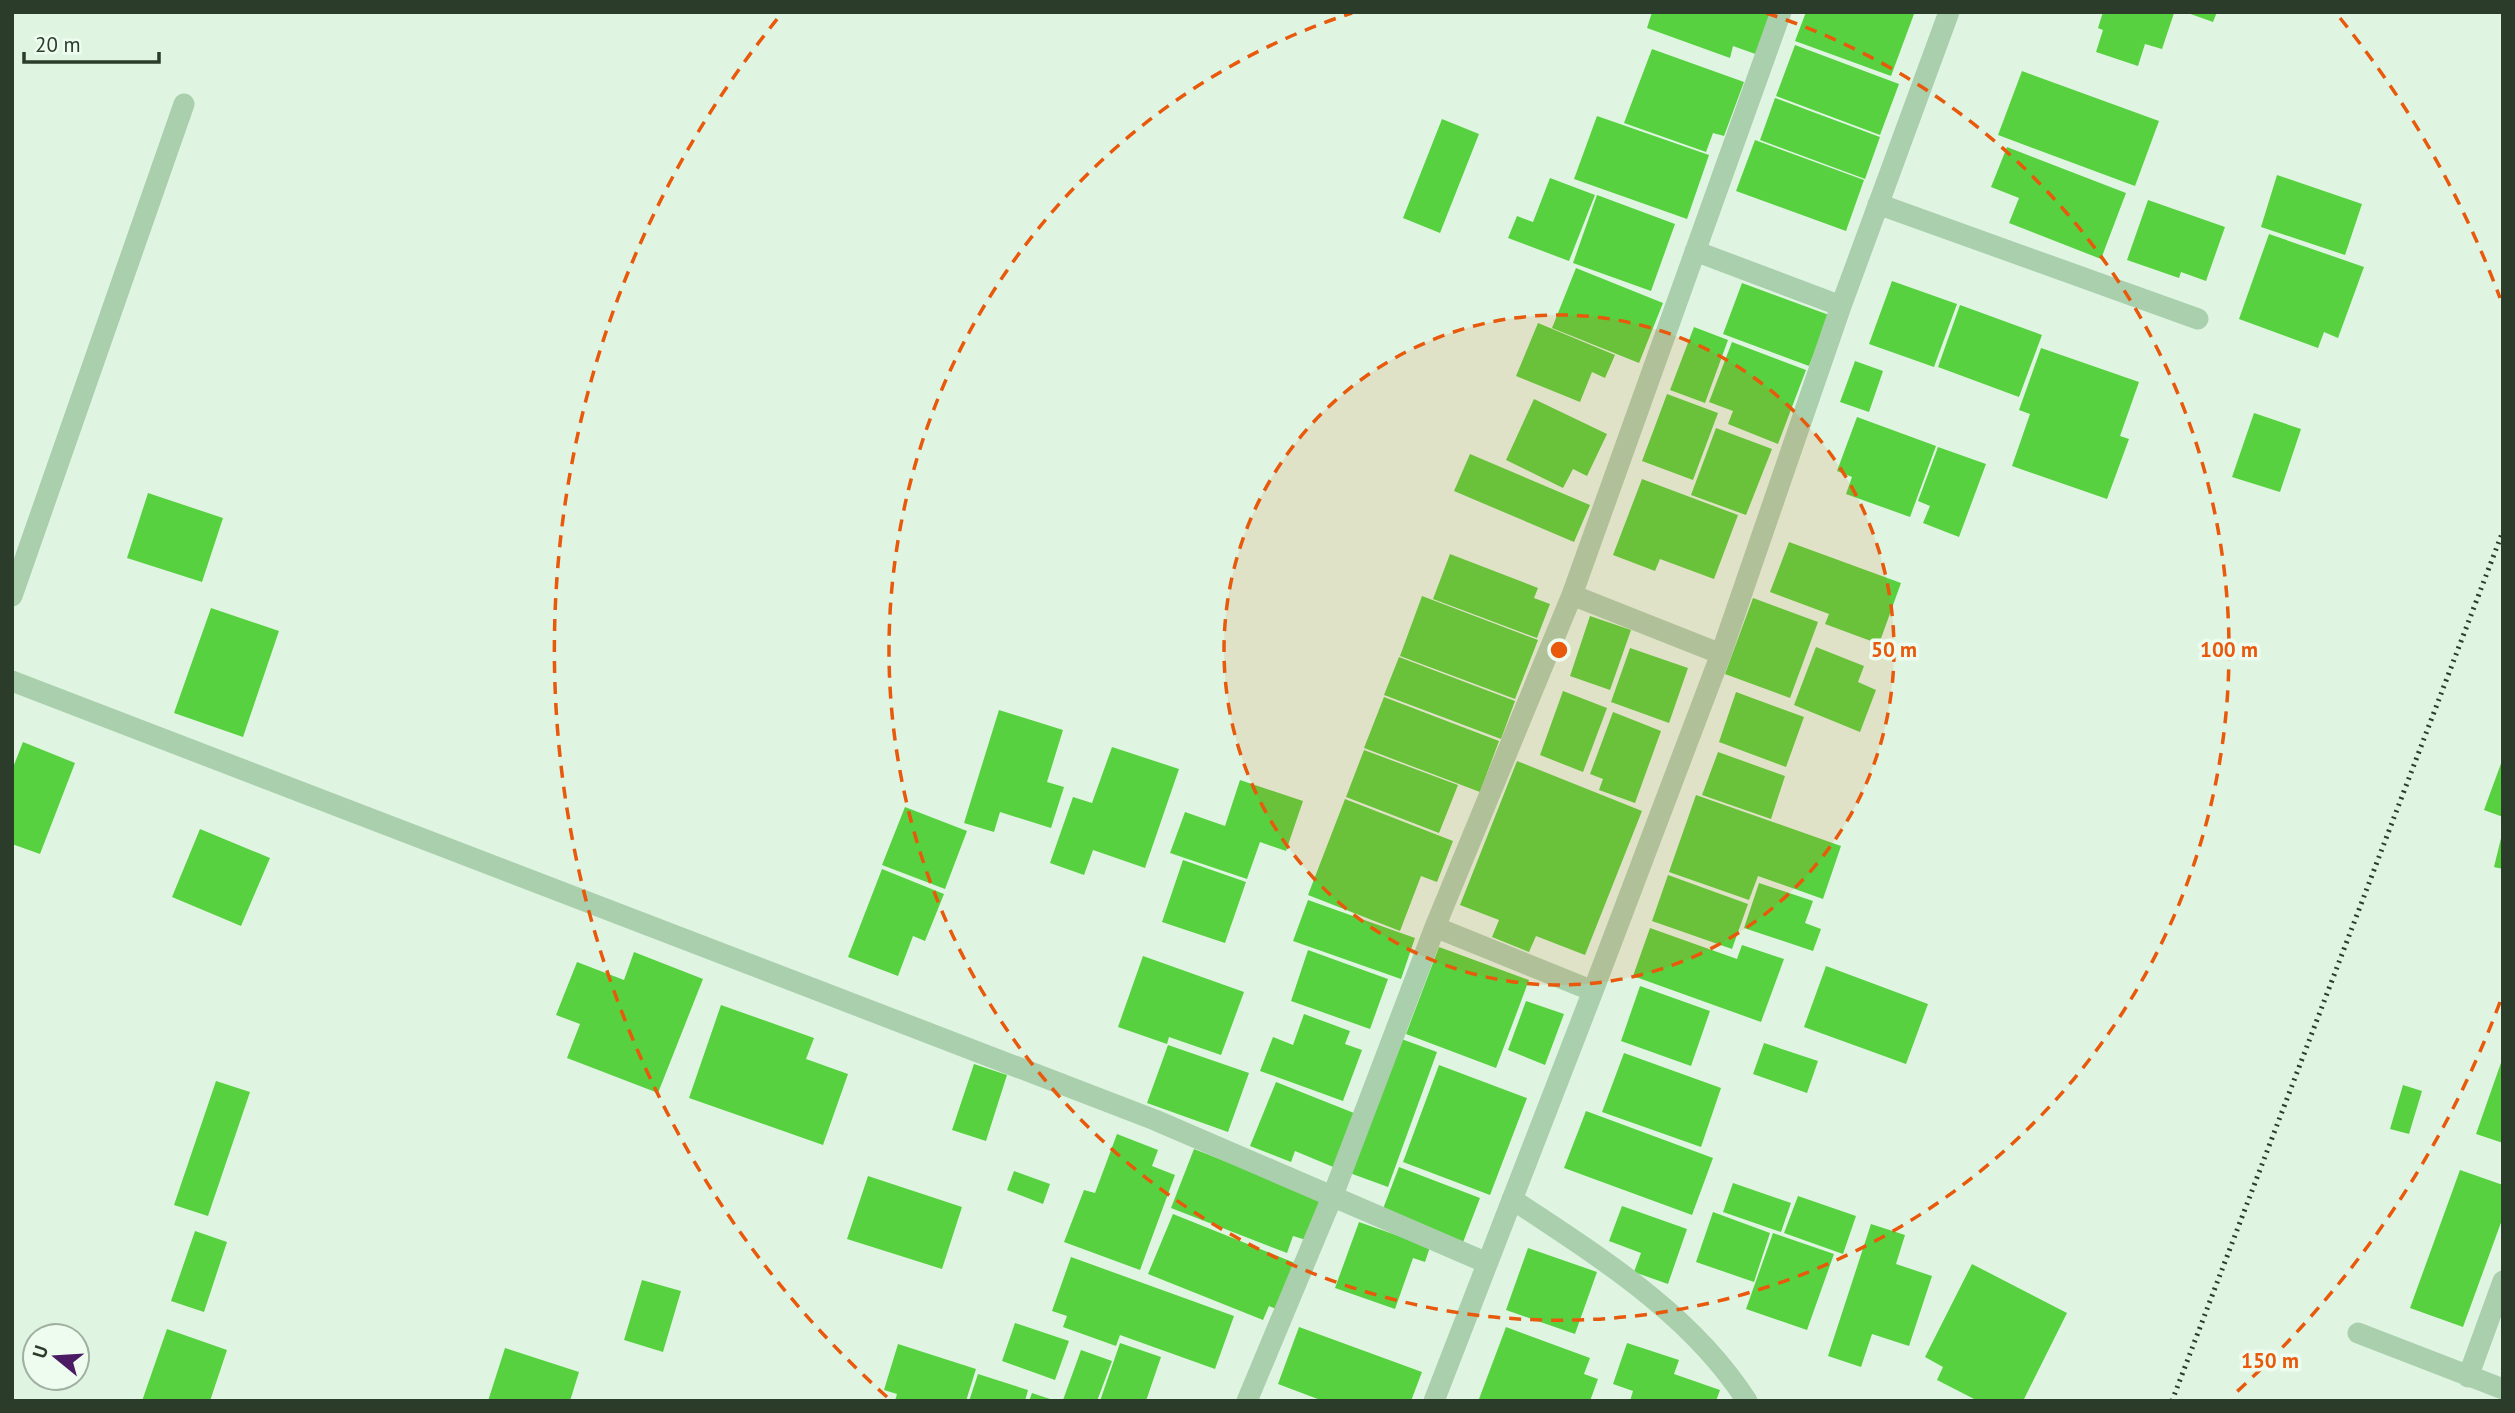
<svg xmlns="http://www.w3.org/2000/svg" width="2515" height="1413" viewBox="0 0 2515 1413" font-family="'PT Sans',sans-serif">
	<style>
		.building { fill: #58d141 }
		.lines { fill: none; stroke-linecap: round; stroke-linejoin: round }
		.minor { stroke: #a9cfac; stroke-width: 21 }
		.rail { stroke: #2b3c2a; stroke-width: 5; stroke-dasharray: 2 5; stroke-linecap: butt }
		.ring { fill: none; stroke: #e8590c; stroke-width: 3.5; stroke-dasharray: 12 9 }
		.centre { fill: #e8590c; stroke: #edfcef; stroke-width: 3.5 }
		.ring-label { font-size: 21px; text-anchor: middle; font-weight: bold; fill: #e8590c; stroke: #edfcef; stroke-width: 7; stroke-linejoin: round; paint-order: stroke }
	</style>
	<rect width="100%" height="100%" fill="#dff5e2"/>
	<path class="building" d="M1652,12H1776L1761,56L1733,46L1730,58L1647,28Z
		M1806,12H1909L1914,14L1891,76L1795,41Z
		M2103,12H2171L2174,13L2162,49L2145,44L2138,66L2096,52L2103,30L2098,28Z
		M2185,12H2217L2213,22Z
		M1795,45L1899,84L1880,135L1776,96Z
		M1652,49L1744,82L1724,136L1713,133L1706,152L1624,123Z
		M2022,71L2159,121L2135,186L1998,135Z
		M1775,98L1880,137L1865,179L1760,140Z
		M1597,116L1709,155L1687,219L1574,179Z
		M1442,119L1479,134L1440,233L1403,218Z
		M1755,140L1864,180L1846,231L1736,191Z
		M2007,147L2126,193L2101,259L2009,223L2019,198L1991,187Z
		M2277,175L2362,204L2345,255L2261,227Z
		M1550,178L1595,195L1569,261L1508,238L1517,216L1533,222Z
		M1597,195L1675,224L1651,291L1573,263Z
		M2148,200L2225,227L2206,281L2181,272L2179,278L2127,260Z
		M2269,234L2364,267L2338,338L2324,332L2318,348L2239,319Z
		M1576,268L1663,303L1639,363L1552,328Z
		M1892,281L1957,304L1934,367L1869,344Z
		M1742,283L1829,315L1809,366L1723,334Z
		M1960,305L2042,335L2019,397L1938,367Z
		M1538,323L1615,355L1605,378L1592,372L1580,402L1516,376Z
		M1694,327L1728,340L1705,403L1670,390Z
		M1732,342L1806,370L1778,444L1728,424L1733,411L1709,402Z
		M2041,348L2139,382L2120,436L2129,439L2107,499L2012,466L2030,414L2019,410Z
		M1855,361L1883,371L1869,412L1840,402Z
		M1667,394L1718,413L1693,480L1642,461Z
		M1534,399L1607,434L1587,476L1573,469L1563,488L1506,460Z
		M2254,413L2301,429L2280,492L2232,477Z
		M1857,417L1936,446L1910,517L1846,494L1852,477L1837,471Z
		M1716,428L1772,449L1746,515L1691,495Z
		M1938,447L1986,464L1959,537L1923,523L1930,506L1918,501Z
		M1470,454L1590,505L1574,542L1454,491Z
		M1642,479L1738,515L1714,579L1660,559L1655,571L1613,555Z
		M148,493L223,518L202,582L127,558Z
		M1789,542L1901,583L1879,644L1825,624L1829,614L1770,592Z
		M1450,554L1538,588L1534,598L1550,604L1537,638L1433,599Z
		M1422,596L1538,640L1515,699L1400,656Z
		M1753,598L1818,622L1790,698L1725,674Z
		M211,608L279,631L243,737L174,713Z
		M1590,616L1631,630L1610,690L1570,676Z
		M1816,647L1864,666L1858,682L1876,690L1860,732L1794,705Z
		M1630,648L1688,668L1669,723L1611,702Z
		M1399,657L1515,701L1501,739L1384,695Z
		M1563,691L1607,708L1583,772L1540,755Z
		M1736,692L1804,717L1786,767L1719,742Z
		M1384,697L1499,741L1480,792L1364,748Z
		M999,710L1063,730L1047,782L1064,787L1051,828L1000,812L994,832L964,823Z
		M1613,712L1661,731L1635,803L1599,790L1603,779L1590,774Z
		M23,742L75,763L40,854L12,844V770Z
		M1112,747L1179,769L1145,868L1093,850L1084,875L1050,863L1073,797L1092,803Z
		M1364,750L1458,785L1439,833L1346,797Z
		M1718,752L1785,776L1771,819L1702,795Z
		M2503,758V817L2484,810Z
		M1517,761L1642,811L1585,955L1536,936L1529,952L1492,937L1499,920L1460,905Z
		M1240,780L1303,801L1286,851L1260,842L1247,879L1170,853L1185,812L1225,826Z
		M1696,795L1841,846L1823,899L1758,876L1749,900L1669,872Z
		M1345,799L1453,841L1437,882L1421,876L1400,931L1308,895Z
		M905,807L967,831L945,889L882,865Z
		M200,829L270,858L241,926L172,897Z
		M2502,834H2503V869L2494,867Z
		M1183,860L1246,882L1225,943L1162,922Z
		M882,869L944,894L925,941L913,936L898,976L848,957Z
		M1668,875L1748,904L1732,949L1652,921Z
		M1759,883L1813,901L1805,923L1821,929L1813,951L1744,928Z
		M1308,900L1415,938L1401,979L1293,941Z
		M1650,928L1737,959L1742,945L1784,959L1761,1022L1633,976Z
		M1439,947L1529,980L1496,1068L1406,1034Z
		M1308,950L1388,979L1370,1029L1291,1001Z
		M634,952L703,979L658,1093L567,1058L580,1024L556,1015L577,962L624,980Z
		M1143,956L1244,992L1221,1055L1169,1037L1167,1044L1118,1027Z
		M1826,966L1928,1004L1906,1064L1804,1027Z
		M1640,986L1710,1011L1691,1066L1621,1041Z
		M1526,1001L1564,1014L1545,1065L1508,1050Z
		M721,1005L814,1038L806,1059L848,1074L823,1145L689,1098Z
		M1304,1014L1350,1031L1345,1044L1362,1050L1343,1101L1260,1071L1273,1037L1293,1045Z
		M1396,1037L1437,1052L1388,1187L1347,1172Z
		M1764,1043L1818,1061L1807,1093L1753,1074Z
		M1168,1045L1249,1073L1228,1132L1147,1103Z
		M1624,1053L1721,1088L1701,1147L1602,1112Z
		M2503,1057V1143L2476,1134Z
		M974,1064L1007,1075L986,1141L952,1130Z
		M1439,1065L1527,1098L1490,1195L1403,1162Z
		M216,1081L250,1092L208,1216L174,1205Z
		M1276,1082L1359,1115L1338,1169L1295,1151L1291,1162L1250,1146Z
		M2403,1085L2422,1091L2409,1134L2390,1129Z
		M1586,1111L1713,1158L1692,1215L1564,1168Z
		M1117,1134L1158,1150L1152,1166L1175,1175L1140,1270L1064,1242L1084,1190L1095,1193Z
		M1194,1149L1322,1199L1306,1240L1293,1236L1287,1253L1171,1208Z
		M1399,1167L1480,1198L1462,1245L1381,1214Z
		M2460,1170L2503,1185V1217L2463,1327L2410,1308Z
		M1014,1171L1050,1184L1043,1204L1007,1190Z
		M868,1176L962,1207L942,1269L847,1239Z
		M1733,1183L1791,1203L1781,1232L1723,1212Z
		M1798,1196L1856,1216L1843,1254L1784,1233Z
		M1622,1206L1687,1229L1668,1284L1634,1272L1641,1253L1609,1241Z
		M1713,1212L1770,1233L1754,1282L1696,1262Z
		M1173,1214L1300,1265L1281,1311L1269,1306L1263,1320L1148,1274Z
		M1359,1222L1430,1247L1425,1262L1413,1258L1395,1309L1335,1288Z
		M1871,1224L1905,1235L1896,1264L1932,1276L1909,1346L1872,1334L1861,1367L1828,1356Z
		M195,1231L227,1242L204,1312L171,1301Z
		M1773,1233L1834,1254L1807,1330L1746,1309Z
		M1528,1248L1597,1272L1575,1334L1506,1310Z
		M1071,1257L1234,1316L1215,1369L1120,1335L1116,1346L1063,1327L1067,1316L1052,1311Z
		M1972,1264L2067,1313L2023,1401H1978L1937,1380L1943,1367L1925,1357Z
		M642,1280L681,1291L663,1352L624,1340Z
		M1015,1323L1069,1341L1055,1380L1002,1361Z
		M1299,1327L1422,1372L1411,1401H1323L1278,1384Z
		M1506,1327L1590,1358L1584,1374L1598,1379L1590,1401H1485L1479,1399Z
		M167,1329L227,1350L210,1401H142Z
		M1120,1343L1161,1357L1146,1401H1100Z
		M1627,1343L1679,1360L1674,1374L1720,1390L1716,1401H1630L1633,1391L1613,1384Z
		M898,1344L976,1369L966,1401H895L897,1394L884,1390Z
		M505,1348L579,1372L570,1401H488Z
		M1081,1350L1112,1361L1097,1401L1063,1400Z
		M978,1374L1028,1390L1025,1401H969Z
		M1032,1393L1053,1400V1401H1029Z"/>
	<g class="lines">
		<path class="minor" d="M1878,204L2198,319
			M1695,251L1841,306
			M1572,595L1721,654
			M12,596L184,104
			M12,681L1155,1120L1487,1263
			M1435,927L1593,991
			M1512,1199C1597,1256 1690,1312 1747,1401
			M2358,1333L2503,1389
			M2468,1377L2503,1281
			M1247,1401L1333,1195L1435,927L1572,595L1781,12
			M1434,1401L1593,991L1721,654L1841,306L1949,12"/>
		<path class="rail" d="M2172,1401L2503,531"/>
	</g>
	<circle cx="1559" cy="650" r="335" fill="#e8590c" fill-opacity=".12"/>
	<g class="ring">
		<circle cx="1559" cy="650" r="335"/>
		<path d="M1766 13A670 670 0 1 1 1352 13"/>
		<path d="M2500 1002A1005 1005 0 0 1 2231 1397M887 1397A1005 1005 0 0 1 778 18M2340 18A1005 1005 0 0 1 2500 298"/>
	</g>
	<circle cx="1559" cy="650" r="10" class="centre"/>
	<g class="ring-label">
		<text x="1894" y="657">50 m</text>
		<text x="2229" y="657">100 m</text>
		<text x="2270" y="1368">150 m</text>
	</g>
	<rect width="2515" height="1413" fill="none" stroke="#2b3c2a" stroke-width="28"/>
	<g transform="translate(56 1357) rotate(288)"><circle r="33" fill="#edfcef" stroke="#9fafa0" stroke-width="2"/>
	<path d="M0-5L12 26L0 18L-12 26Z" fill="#4a1a62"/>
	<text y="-10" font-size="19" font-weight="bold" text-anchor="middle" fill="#2b3c2a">U</text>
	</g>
	<path d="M24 52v10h135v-10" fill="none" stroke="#2b3c2a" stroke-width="3.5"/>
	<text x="35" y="52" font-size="21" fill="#2b3c2a" stroke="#edfcef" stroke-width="5" paint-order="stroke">20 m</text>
</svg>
